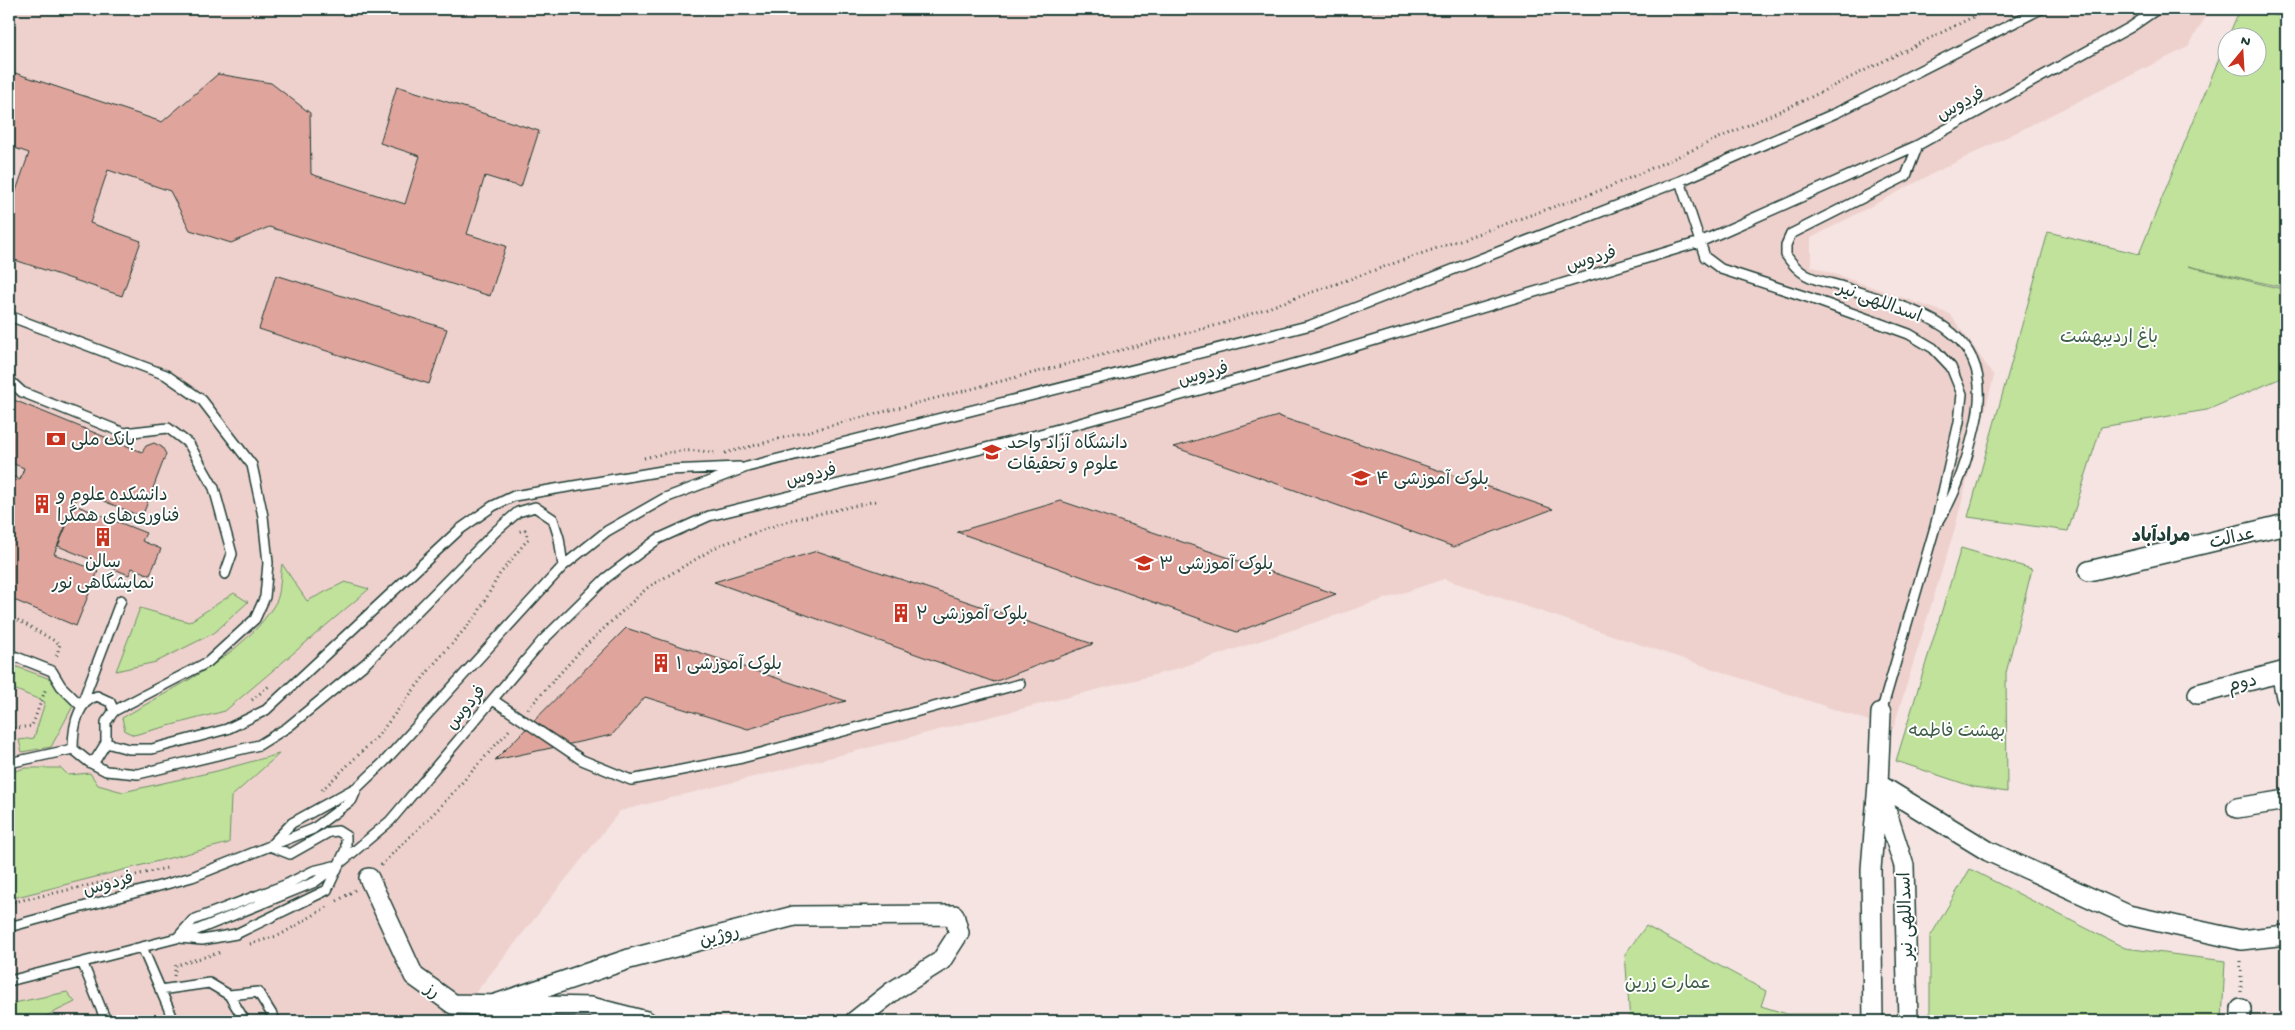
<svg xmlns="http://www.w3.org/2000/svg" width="2295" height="1030" viewBox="0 0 2295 1030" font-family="'Gochi Hand','Playpen Sans Arabic',sans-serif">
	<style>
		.built { fill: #eed1cd }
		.green { fill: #c0e29b; stroke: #709068 }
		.building { fill: #dfa59d; stroke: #1f3d34 }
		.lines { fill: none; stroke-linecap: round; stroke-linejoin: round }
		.lane-casing { stroke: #1f3d34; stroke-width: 12 }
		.street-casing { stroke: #1f3d34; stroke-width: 22 }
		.path { stroke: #1f3d34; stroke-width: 3; stroke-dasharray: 1 4; stroke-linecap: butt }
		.lane { stroke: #fff; stroke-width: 9 }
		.street { stroke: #fff; stroke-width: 19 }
		.labels { text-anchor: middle; stroke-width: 4; stroke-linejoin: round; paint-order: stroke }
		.street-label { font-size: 18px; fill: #1f3d34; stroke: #fff }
		.park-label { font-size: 18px; fill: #3f5e49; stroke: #fff }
		.poi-label { font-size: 18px; fill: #1f3d34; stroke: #fff; text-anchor: start }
		.neighbourhood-label { font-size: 19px; font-weight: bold; fill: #1f3d34; stroke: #fff }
	</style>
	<rect width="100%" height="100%" fill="#f5e4e2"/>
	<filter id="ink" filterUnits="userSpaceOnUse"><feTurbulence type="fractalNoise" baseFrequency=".02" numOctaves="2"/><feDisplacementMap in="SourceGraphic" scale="10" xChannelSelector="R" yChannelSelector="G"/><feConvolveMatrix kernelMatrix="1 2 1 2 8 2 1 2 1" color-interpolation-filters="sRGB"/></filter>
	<g filter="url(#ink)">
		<path class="built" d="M9,9H2210L2188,47L1930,175L1811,238V266L1950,314L1994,376L1955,528L1893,729L1444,579L1170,671L620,811L453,1021H9Z"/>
		<path class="green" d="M2240,9L2286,17V288L2188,266L2286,290V376L2207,410L2101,427L2068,531L1968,517L2048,232L2139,254L2227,39L2228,68H2258V38L2228,37Z
			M1961,548L2032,569L2006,673L2007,792L1974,787L1896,761Z
			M282,564L307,601L345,582L369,589L225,711L134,735L125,731L122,718C173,688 246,655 276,602C281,593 280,575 282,564Z
			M234,593L248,602L214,633L156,662L116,671L140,608L189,622Z
			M9,664L53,680L74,704L51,747L22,752L19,740L34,738L45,702L9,687Z
			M279,754L231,797L229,843L9,899V773L25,768H61L68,775L90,773L98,785L123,792L217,771Z
			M1970,869L2125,948L2225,961L2222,1021H1930V937Z
			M1646,926L1766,991L1761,1006L1787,1014H1843V1021H1630L1625,954Z
			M67,992L75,1002L36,1021H9V1004Z"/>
		<path class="building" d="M15,73L162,122L218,74L271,83L310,113L311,174L405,204L420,156L380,143L397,86L539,131L521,187L485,176L467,234L506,246L490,296L269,227L231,243L190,230L170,191L108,170L90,223L141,241L122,296L9,258V192L15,194L29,153L9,146V90Z
			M276,275L447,329L429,384L259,329Z
			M9,398L142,452L146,446L154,443L162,447L166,454L142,517L80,491L54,554L98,571L76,626L9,598V489L14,477L20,480L24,468L9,462Z
			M1278,416L1553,509L1454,547L1174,447Z
			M1061,501L1336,594L1237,632L957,532Z
			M75,505L146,533L142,541L161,549L150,575L132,568L129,575L58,546Z
			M817,551L1093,644L994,682L714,582Z
			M626,628L846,701L748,729L645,697L612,735L495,760Z"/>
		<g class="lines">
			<g class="lane-casing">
				<path id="lane" d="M1918,145L1906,176L1791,234L1786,245V255C1803,280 1816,279 1843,287C1915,311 1997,325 1976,422C1968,457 1958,490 1939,521
					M1680,181L1705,257L1721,269L1810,298L1909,334L1933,348L1951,367L1962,394L1959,422L1935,527L1881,713
					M9,316L166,375L202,400L252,465L263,516L268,563L265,597L255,619L208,662L114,711
					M9,380L22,392L124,433L168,428L189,444L214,488L232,554L225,574
					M9,654L52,671L61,686L81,706L121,600
					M97,696L110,702L114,711L106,722V743L96,759L89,762L73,749C73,729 76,702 97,696Z
					M493,700L582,760L631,780L742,758L1020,684
					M106,743L129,749H152L227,729L266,710L459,530L493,506L514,496L668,470L739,467
					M89,762L106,771L138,774L259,745L288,727L366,663L496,531L518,512L535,507L553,519L559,538L563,566
					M9,763L73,749
					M270,846L292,823L359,786L384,762L563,566L607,531L665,498L747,467L1311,325L1680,181L1838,112L2041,9
					M9,927L192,877L270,846L313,829L352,800L358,786
					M179,936L193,920L285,885L313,871L334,866
					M180,938L202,940L236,934L327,890L346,849V836L338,831L329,832L290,854L270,846
					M142,947L174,1021
					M83,964L106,1021
					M9,981L177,938L315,882L339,864L390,821L542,641L606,578L658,539L709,516L1022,439L1319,357L1700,242L1918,145L2131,27L2157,9
					M160,990L209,983L229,995L245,1021
					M229,995L258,992L276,1021"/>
			</g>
			<g class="street-casing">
				<path id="street" d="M2089,571L2286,524
					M2281,672L2286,697
					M2198,694L2286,671
					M1878,784L1988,851L2128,915L2241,940L2286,935
					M1880,791L1904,866L1908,1021
					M2237,808L2286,800
					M369,878L414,976L453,1004L591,1007L646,1021
					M493,1005L629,959L794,916L954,915L959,933L941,961L893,991L855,1021
					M1873,1021L1871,869L1878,784L1881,713
					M2241,1021V1009"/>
			</g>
			<path class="path" d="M1343,9L1369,11L1426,9
				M725,453L1225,323L1607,188L1809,98L1989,9
				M644,458C669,452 689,448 714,453
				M9,615L60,644L56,658
				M252,700L269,686
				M528,709L582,649L647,588L718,546L791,520L876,501
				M9,729L32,726L46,688
				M322,790L376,738L434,664L477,615L499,575L528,539L525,530L517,532
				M381,865L440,807L511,728
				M337,901L355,890
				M9,903L167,868
				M250,944L280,935L327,907
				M174,976L176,965L222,952
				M2241,992V958"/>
			<use href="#lane" class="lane"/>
			<use href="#street" class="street"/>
		</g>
	</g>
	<defs>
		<g id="bank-bare" transform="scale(1.5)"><path d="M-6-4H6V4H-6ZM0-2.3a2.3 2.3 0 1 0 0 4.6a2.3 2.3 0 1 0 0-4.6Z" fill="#c8321e" stroke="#fff" stroke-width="2.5" paint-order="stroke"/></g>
		<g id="university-bare" transform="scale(1.5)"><path d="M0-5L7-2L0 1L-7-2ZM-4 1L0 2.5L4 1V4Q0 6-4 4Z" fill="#c8321e" stroke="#fff" stroke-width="2.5" paint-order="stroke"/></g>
		<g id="building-bare" transform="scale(1.5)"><path d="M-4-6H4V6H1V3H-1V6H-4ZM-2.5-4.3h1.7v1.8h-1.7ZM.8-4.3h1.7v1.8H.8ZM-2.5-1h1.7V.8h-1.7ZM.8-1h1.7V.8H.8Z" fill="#c8321e" stroke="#fff" stroke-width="2.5" paint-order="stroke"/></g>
	</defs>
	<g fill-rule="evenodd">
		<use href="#bank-bare" x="56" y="439"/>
		<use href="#university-bare" x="992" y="452"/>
		<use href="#university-bare" x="1361" y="478"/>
		<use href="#building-bare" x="42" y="504"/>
		<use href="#building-bare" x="103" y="537"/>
		<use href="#university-bare" x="1144" y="563"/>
		<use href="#building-bare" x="901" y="613"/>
		<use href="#building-bare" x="661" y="663"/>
	</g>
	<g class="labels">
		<g class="street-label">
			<text transform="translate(1960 103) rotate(-29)" y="6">فردوس</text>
			<text transform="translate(1591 258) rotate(-17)" y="6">فردوس</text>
			<text transform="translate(1880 301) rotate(20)" y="6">اسداللهی نیر</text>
			<text transform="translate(1203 373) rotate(-15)" y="6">فردوس</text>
			<text transform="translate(811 474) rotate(-14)" y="6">فردوس</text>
			<text transform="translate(2232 537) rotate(-13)" y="6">عدالت</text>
			<text transform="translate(2242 682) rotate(-14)" y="6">دوم</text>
			<text transform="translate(465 707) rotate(-50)" y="6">فردوس</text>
			<text transform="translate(108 883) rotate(-15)" y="6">فردوس</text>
			<text transform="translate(1905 916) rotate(-92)" y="6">اسداللهی نیر</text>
			<text transform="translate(719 935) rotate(-15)" y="6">روژین</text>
			<text transform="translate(433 990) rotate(36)" y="6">رز</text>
		</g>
		<g class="park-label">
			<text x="2109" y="342">باغ اردیبهشت</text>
			<text x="1957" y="736">بهشت فاطمه</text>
			<text x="1668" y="988">عمارت زرین</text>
		</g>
		<g class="poi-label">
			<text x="71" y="445">بانک ملی</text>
			<text x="1007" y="448">دانشگاه آزاد واحد<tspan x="1007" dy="21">علوم و تحقیقات</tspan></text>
			<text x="1376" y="484">بلوک آموزشی ۴</text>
			<text x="57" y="500">دانشکده علوم و<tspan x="57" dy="21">فناوری‌های همگرا</tspan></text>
			<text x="103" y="567" text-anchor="middle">سالن<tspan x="103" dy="21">نمایشگاهی نور</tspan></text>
			<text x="1159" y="569">بلوک آموزشی ۳</text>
			<text x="916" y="619">بلوک آموزشی ۲</text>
			<text x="676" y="669">بلوک آموزشی ۱</text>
		</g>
		<g class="neighbourhood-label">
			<text x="2161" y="541">مرادآباد</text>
		</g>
	</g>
	<rect width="2295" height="1030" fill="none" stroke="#fff" stroke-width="30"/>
	<rect x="15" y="15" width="2265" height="1000" fill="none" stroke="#1f3d34" stroke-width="2" filter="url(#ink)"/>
	<g transform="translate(2242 52) rotate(18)"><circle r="24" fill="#ffffff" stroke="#a5b1ae"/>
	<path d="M0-4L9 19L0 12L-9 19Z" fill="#c8321e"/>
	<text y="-8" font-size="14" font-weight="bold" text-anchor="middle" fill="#1f3d34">N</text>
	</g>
</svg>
